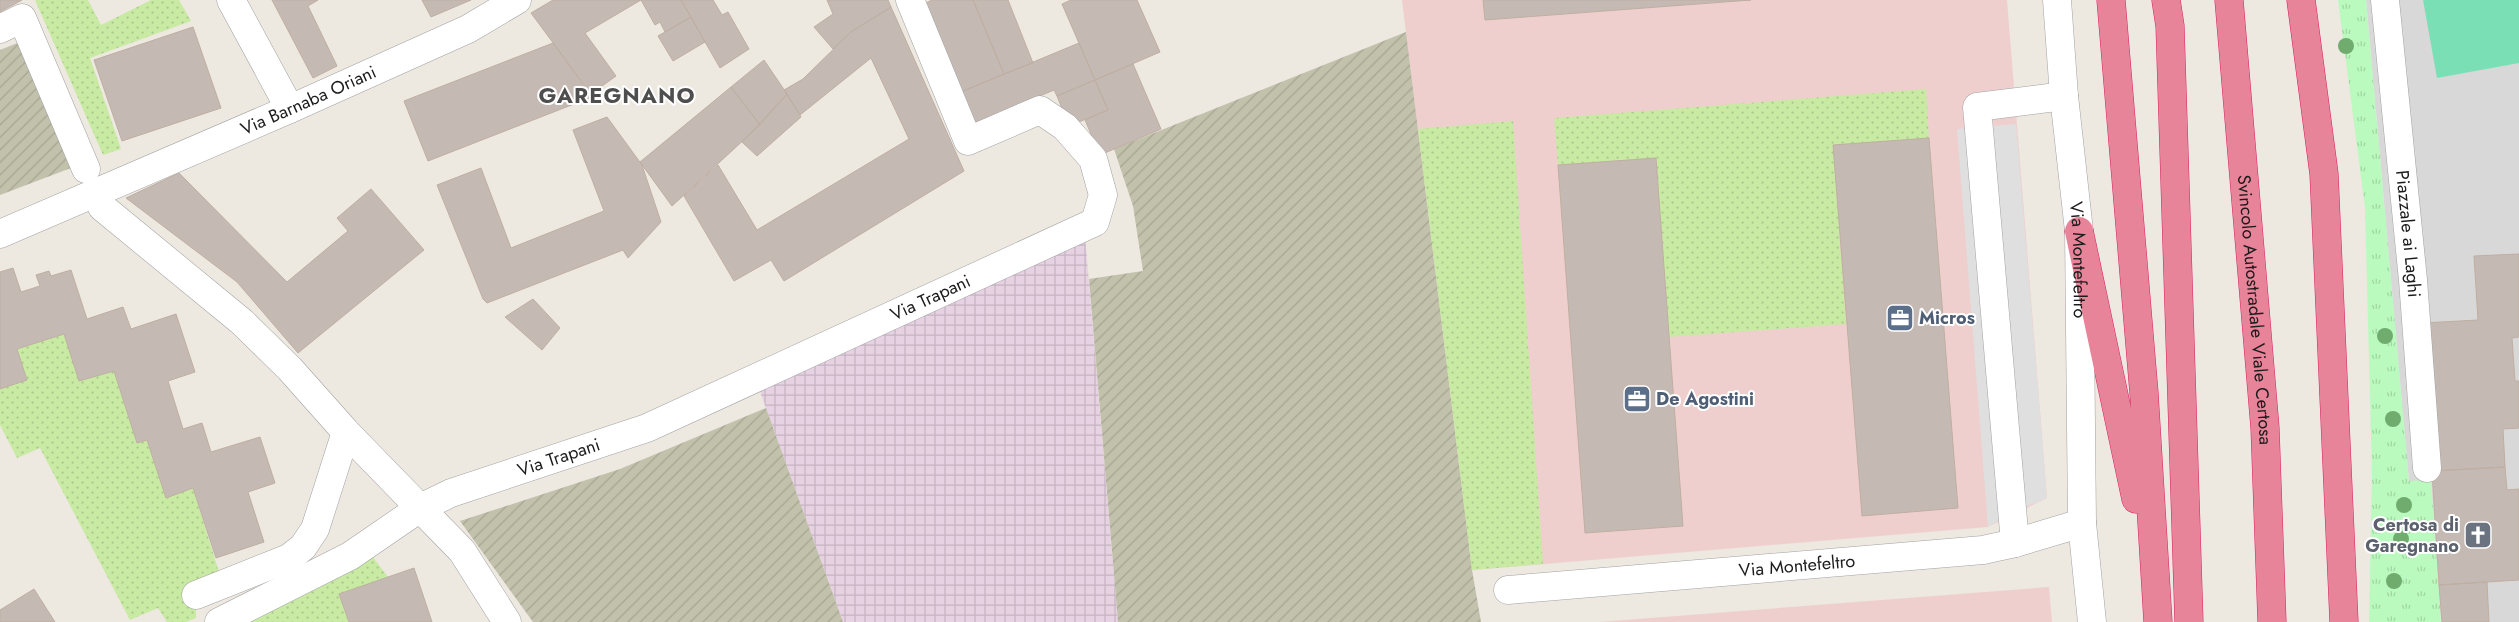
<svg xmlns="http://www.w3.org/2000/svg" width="2519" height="622" viewBox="0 0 2519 622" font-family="Jost,sans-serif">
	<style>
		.residential { fill: #d9d8d8 }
		.commercial { fill: #efcfce }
		.industrial { fill: url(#industrial-grid) }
		.construction { fill: url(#construction-furrows) }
		.grass { fill: url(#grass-dots) }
		.park { fill: url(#park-tufts) }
		.pitch { fill: #7bdfb6 }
		.parking { fill: #dfdfdf }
		.building { fill: #c5bab3; stroke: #bfaea2 }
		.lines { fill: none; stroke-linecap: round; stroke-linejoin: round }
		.minor-casing { stroke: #a2a2a2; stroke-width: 29 }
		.highway-casing { stroke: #d91f63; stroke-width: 29 }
		.minor { stroke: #fff; stroke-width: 28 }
		.highway { stroke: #e88499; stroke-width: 28 }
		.tree { fill: #6fac6d }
		.labels { text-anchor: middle; stroke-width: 4; stroke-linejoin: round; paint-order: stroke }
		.street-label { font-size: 18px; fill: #1b1b1b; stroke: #fff }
		.service-label { font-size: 18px; font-weight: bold; fill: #4e5e75; stroke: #fff; text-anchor: start }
		.worship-label { font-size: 18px; font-weight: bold; fill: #5b616d; stroke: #fff; text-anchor: end }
		.district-label { font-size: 22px; font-weight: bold; letter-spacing: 1px; fill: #4e4e4e; stroke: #fff }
	</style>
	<defs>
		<pattern id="industrial-grid" width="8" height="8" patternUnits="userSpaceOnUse" patternTransform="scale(1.25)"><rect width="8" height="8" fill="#e7d2e3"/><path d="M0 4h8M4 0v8" fill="none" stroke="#c6b4c2"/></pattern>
		<pattern id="construction-furrows" width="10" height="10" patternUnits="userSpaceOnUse" patternTransform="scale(1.25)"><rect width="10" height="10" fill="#c2c1ac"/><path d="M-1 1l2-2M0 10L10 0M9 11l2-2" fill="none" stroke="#a6a593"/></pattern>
		<pattern id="grass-dots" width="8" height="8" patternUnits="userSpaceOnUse" patternTransform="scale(1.25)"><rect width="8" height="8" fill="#c8eaa3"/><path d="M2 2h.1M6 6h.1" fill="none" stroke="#abc88c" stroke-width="1.8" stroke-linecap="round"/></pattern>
		<pattern id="park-tufts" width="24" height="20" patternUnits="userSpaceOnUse" patternTransform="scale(1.25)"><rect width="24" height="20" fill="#bafabe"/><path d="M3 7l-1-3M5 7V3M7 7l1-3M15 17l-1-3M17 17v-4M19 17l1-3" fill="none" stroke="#9fd6a3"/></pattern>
	</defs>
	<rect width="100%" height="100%" fill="#ede8e0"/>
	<path class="residential" d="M2366,0H2519V622H2441L2431,481L2409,482Z"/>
	<path class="commercial" d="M1402,0H2007L2047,498L1988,527L1472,570Z
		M2049,587L2052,622H1599Z"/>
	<path class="industrial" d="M1085,236L1118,622H843L758,386Z"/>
	<path class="construction" d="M1406,32L1472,570L1481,622H1118L1089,279L1143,271L1133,206L1114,149Z
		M20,42L71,168L0,195V50Z
		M766,408L843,622H533L460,521L620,469Z"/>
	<path class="grass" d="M35,0H88L101,25L151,0H179L191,21L90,58L121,149L103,155Z
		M1926,89L1929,138L1833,145L1846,324L1669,337L1656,158L1558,165L1554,118Z
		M1513,121L1543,564L1472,570L1418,129Z
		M64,334L79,381L114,371L137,443L147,440L166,497L193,488L219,572L196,581V618L186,622H167L158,608L130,620L40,448L17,458L0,425V389L27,380L17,349Z
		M372,556L388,577L339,594L349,622H247Z"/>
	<path class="park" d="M2338,0H2366L2409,481L2431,480L2441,622H2369L2372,473L2365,208Z"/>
	<path class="pitch" d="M2423,0H2519V63L2437,78Z"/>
	<path class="parking" d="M2016,124L2047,498L2013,512L1988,527L1957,129Z"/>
	<path class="building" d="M0,0H22L0,12Z
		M272,0H318L308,6L337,66L313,78Z
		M422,0H471L431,17Z
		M553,0H681L691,17L665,32L660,22L655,25L641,0L585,33L616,76L591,94L531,13Z
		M681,0H713L722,15L728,12L749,49L720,68Z
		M827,0H888L891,7L851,32L833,49L814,27L833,14Z
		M932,0H973L1004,74L961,92L924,4Z
		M973,0H1008L1033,63L1004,74Z
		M1071,0H1137L1160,52L1095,80L1062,4Z
		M1483,0H1751L1485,20Z
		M891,7L964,171L784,281L771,260L734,281L684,196L718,165L757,230L909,139L871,58L800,115L784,90L803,79L851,32Z
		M691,17L705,42L673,61L658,36Z
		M193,27L221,108L122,141L94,60Z
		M553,43L592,97L428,161L404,101Z
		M1079,43L1095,80L1057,96L1054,90L974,124L961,92Z
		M764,60L787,94L760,125L731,87Z
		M1133,64L1161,129L1100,155L1085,120L1108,110L1095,80Z
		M1095,80L1108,110L1069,126L1057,96Z
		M731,87L760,125L672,206L640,162Z
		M787,94L801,117L757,156L742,142Z
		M607,117L642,165L661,222L628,258L623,250L487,303L483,299L437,185L481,168L511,248L604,211L573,130Z
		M1929,138L1958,508L1862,516L1833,145Z
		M1656,158L1683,526L1585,533L1558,165Z
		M179,173L287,282L348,231L337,218L371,189L424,250L298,353L237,282L126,198Z
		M2519,254V337L2512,338L2515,381H2519V428L2503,429L2505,467L2432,471L2423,323L2478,320L2474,256Z
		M13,268L21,292L40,286L36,275L49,271L51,276L71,270L87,319L123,307L131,329L176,314L195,372L168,381L183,429L202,423L211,452L260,437L275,483L248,492L264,542L216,558L193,488L166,498L147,440L137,443L114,371L79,381L64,334L17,349L27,380L0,389V272Z
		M533,299L560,328L542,350L505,317Z
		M2505,467L2507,490L2519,489V580L2439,585L2432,471Z
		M414,568L432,622H349L339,594Z
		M2487,582L2489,622H2442L2439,585Z
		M34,589L55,622H0V610Z"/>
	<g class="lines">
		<g class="minor-casing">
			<g id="minor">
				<path d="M231,0L290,109"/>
				<path id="s1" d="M2057,0L2064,96L2079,231L2082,523L2092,622"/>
				<path id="s2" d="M2385,0L2413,280L2427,468"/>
				<path d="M0,29L22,18L86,169"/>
				<path id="s3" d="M95,191L102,207L242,322L290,369L346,432L420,508L451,493L647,428L1095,222L1103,195L1093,159L1065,127L1040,110L968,141L910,0"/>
				<path id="s4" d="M0,234L290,109L468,29L517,0"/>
				<path d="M2015,543L1977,107L2064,96"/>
				<path id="s5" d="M1508,590L1983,550L2015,543L2082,523"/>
				<path d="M196,595L289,558L303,547L315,529L346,432"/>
				<path d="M219,622L350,556L420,508L462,551L507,622"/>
			</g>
		</g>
		<g class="highway-casing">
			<g id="highway">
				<path d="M2111,0L2144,393L2158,622"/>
				<path d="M2166,0L2170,26L2189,622"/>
				<path id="s6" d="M2229,0L2265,428L2272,622"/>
				<path d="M2301,0L2324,174L2344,622"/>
				<path d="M2079,231L2136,499"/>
			</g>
		</g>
		<use href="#minor" class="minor"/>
		<use href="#highway" class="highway"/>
	</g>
	<g class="tree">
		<circle cx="2346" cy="46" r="8"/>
		<circle cx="2385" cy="336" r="8"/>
		<circle cx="2393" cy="419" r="8"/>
		<circle cx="2404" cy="505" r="8"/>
		<circle cx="2401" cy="539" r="8"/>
		<circle cx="2394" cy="581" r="8"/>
	</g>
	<defs>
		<g id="office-square" transform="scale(1.4375)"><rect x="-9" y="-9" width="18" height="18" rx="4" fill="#5c6f8a" stroke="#fff"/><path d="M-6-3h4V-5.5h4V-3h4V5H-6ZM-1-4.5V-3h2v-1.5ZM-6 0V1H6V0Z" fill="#fff"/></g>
		<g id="church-square" transform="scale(1.4375)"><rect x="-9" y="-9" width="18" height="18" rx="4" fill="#6b7280" stroke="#fff"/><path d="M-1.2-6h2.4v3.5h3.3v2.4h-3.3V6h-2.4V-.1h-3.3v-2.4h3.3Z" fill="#fff"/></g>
	</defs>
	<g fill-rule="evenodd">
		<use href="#office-square" x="1900" y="318"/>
		<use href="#office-square" x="1637" y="399"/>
		<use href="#church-square" x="2478" y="535"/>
	</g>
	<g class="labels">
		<g class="street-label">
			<text dy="6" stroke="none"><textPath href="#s4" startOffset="336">Via Barnaba Oriani</textPath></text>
			<text dy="6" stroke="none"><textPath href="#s2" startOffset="235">Piazzale ai Laghi</textPath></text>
			<text dy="6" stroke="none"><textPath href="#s1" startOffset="261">Via Montefeltro</textPath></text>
			<text dy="6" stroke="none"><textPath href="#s3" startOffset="1009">Via Trapani</textPath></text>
			<text dy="6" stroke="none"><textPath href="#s6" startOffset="311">Svincolo Autostradale Viale Certosa</textPath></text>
			<text dy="6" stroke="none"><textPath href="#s3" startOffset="604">Via Trapani</textPath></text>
			<text dy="6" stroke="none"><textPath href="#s5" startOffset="290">Via Montefeltro</textPath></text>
		</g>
		<g class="service-label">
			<text x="1919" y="324">Micros</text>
			<text x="1656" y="405">De Agostini</text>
		</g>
		<g class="worship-label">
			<text x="2459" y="531">Certosa di<tspan x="2459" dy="21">Garegnano</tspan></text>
		</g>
		<g class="district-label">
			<text x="617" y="103">GAREGNANO</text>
		</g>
	</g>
</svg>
